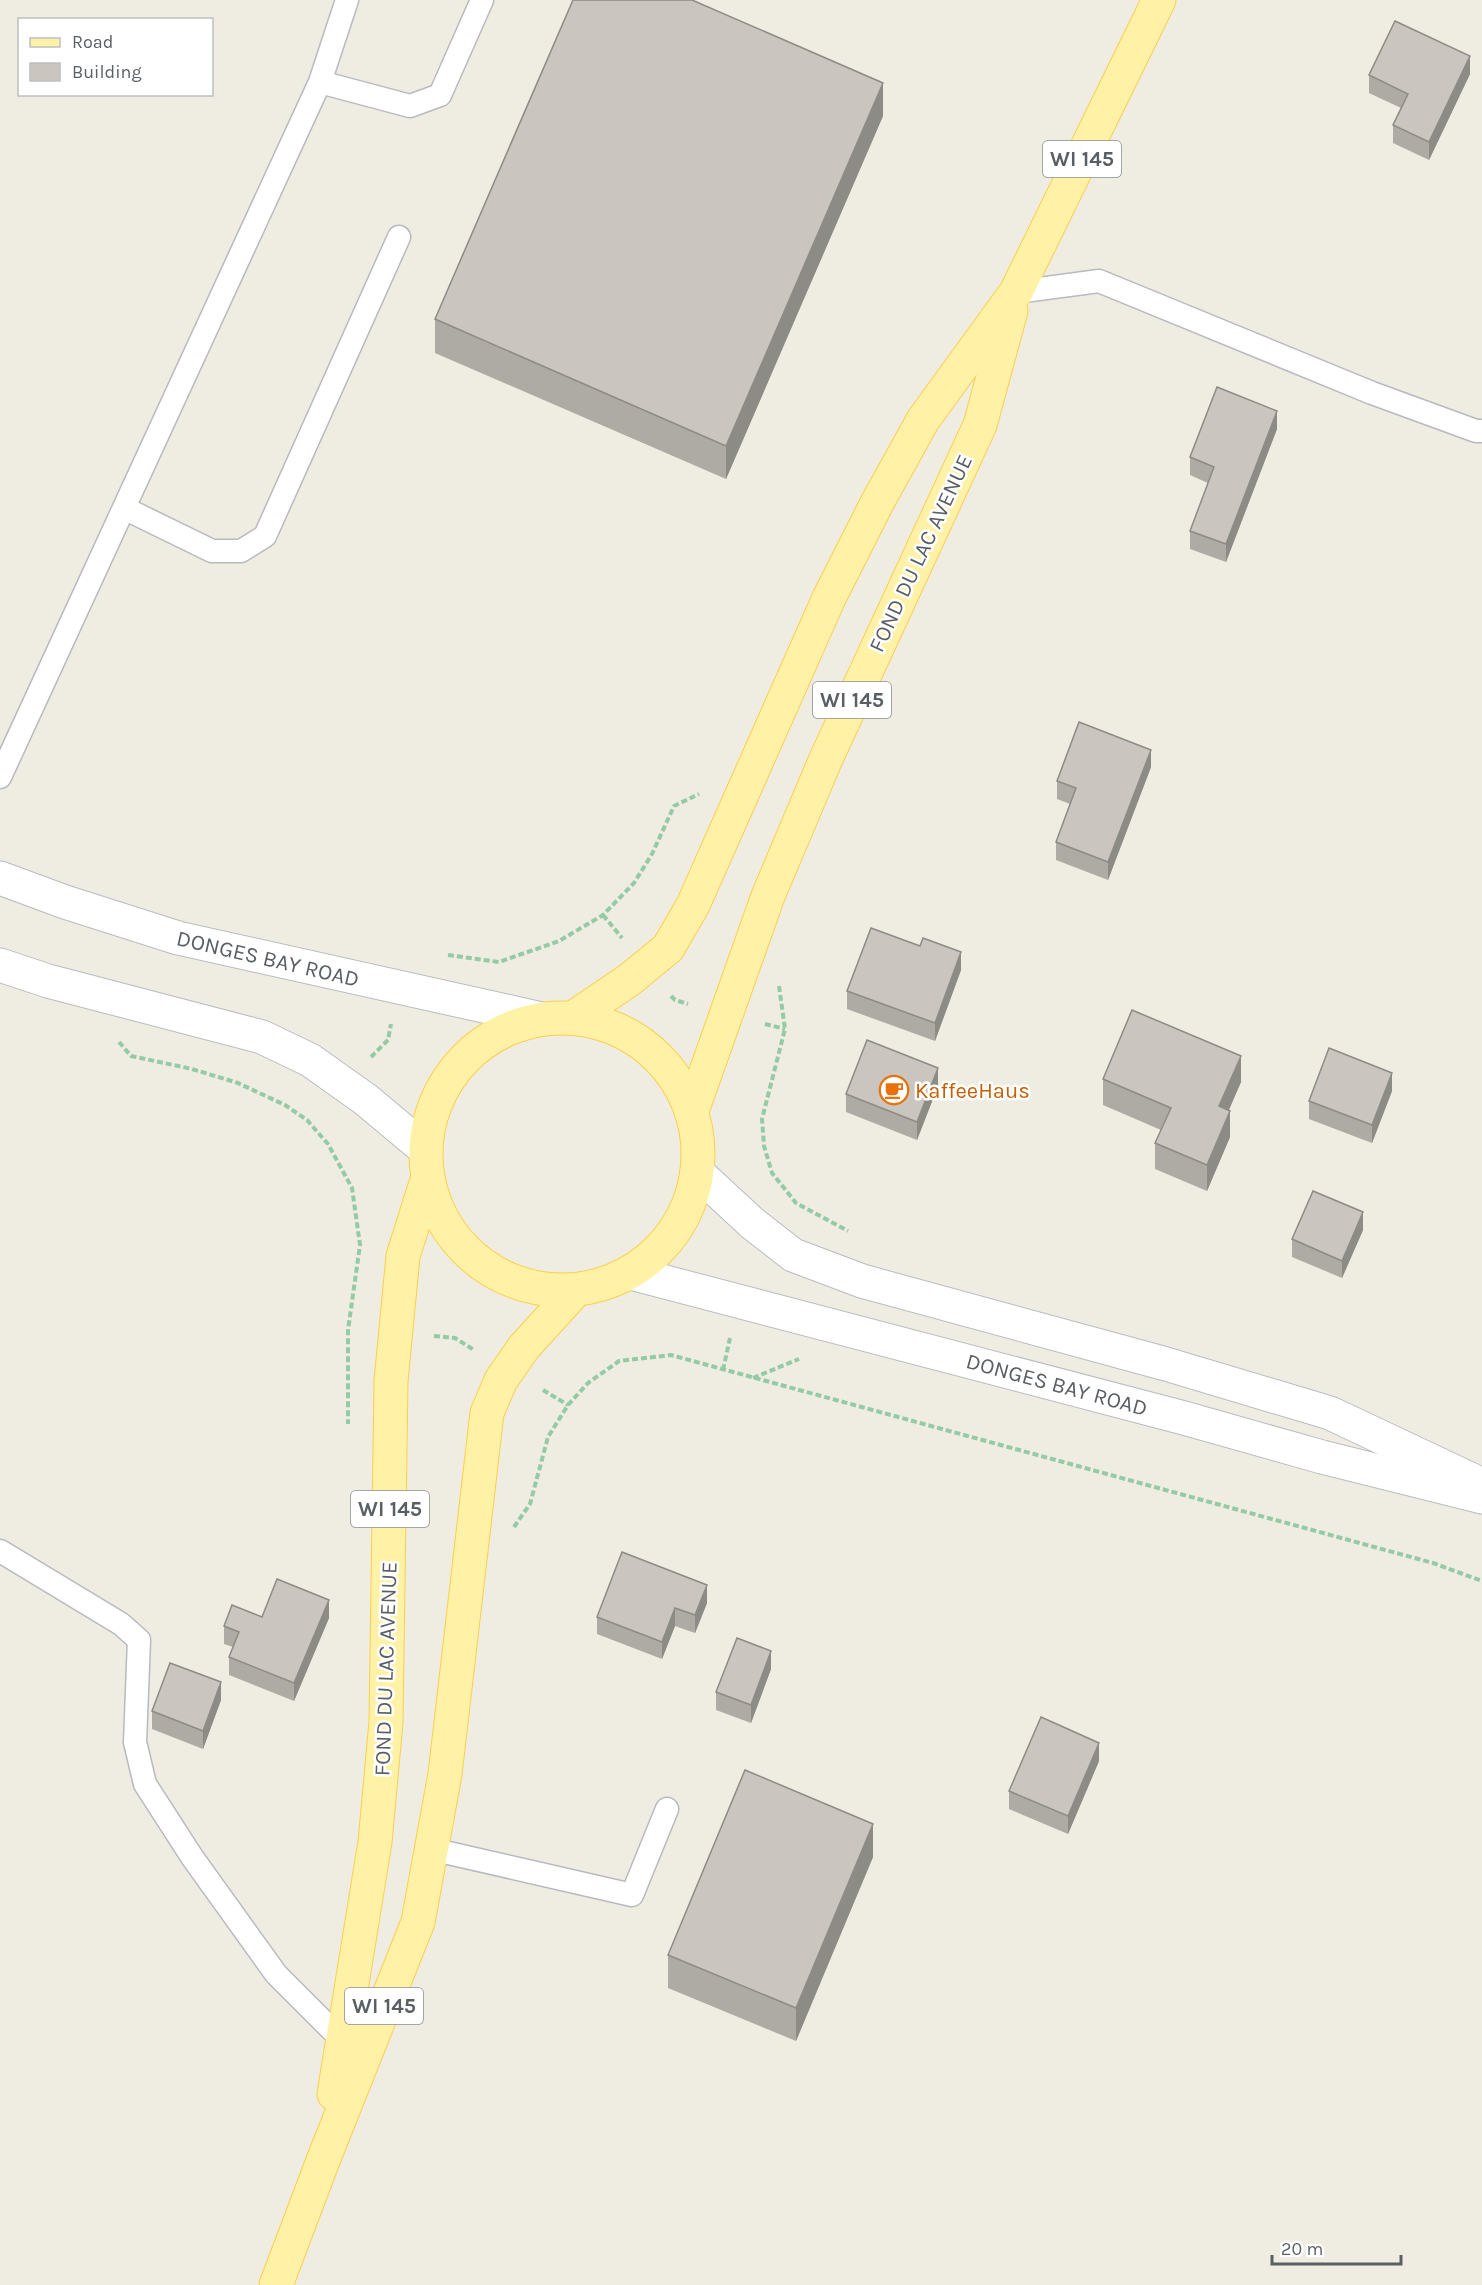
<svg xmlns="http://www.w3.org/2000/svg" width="1482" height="2285" viewBox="0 0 1482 2285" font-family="Karla,sans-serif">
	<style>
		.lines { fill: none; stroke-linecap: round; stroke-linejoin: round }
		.lane-casing { stroke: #b7bac0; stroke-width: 25 }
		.secondary-casing { stroke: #b8bcc2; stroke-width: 35 }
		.primary-casing { stroke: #fece4c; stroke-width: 35 }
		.path { stroke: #94caa4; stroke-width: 4; stroke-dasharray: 6 3; stroke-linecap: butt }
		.lane { stroke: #fff; stroke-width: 22 }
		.secondary { stroke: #fff; stroke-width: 33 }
		.primary { stroke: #fff2a7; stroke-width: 33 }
		.wall { fill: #aeaaa4 }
		.shaded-wall { fill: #8d8b86 }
		.building { fill: #cac6bf; stroke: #8d8b86; stroke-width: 1.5 }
		.labels { text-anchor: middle; stroke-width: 5; stroke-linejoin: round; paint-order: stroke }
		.shield { fill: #fff; stroke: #8c8f92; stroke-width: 1.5 }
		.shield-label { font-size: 21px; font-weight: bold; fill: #5a5f64 }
		.street-label { font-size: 22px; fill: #5a5f64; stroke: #fff }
		.food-label { font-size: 22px; fill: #c56008; stroke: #fff; text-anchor: start }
	</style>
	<rect width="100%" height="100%" fill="#efece2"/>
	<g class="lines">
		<g class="lane-casing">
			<path id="lane" d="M320,82L410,106L440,95L482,0
				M1016,292L1099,281L1372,393L1476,431H1482
				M124,508L212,551H241L265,536L399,237
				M0,777L320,82L347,0
				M0,1551L121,1624L139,1640L135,1742L145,1784L192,1857L276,1974L343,2041
				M431,1849L632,1895L667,1809"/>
		</g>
		<g class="secondary-casing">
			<path id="secondary" d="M0,878L65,902L178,938L542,1019
				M0,965L48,981L262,1037L310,1060L365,1099L425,1149
				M698,1173L752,1223L793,1255L862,1281L1166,1364L1330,1413L1472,1480
				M631,1273L1184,1418L1322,1457L1482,1497"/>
		</g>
		<g class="primary-casing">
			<path id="primary" d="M426 1154a136 136 0 1 1 272 0a136 136 0 1 1-272 0Z
				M573,1018L629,980L668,948L693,905L829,598L877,503L923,420L1016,292L1159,0
				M692,1111L768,896L825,761L980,425L1011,311
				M334,2094L375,1842L386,1722L391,1381L403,1256L427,1180
				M276,2285L324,2158L418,1922L445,1774L487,1413L501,1380L524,1347L576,1290"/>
		</g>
		<path class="path" d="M603,915L622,938
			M448,955L499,962L559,941L603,915L634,883L652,854L674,806L699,794
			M779,986L785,1029L762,1119L764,1146L772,1173L796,1203L848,1231
			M671,996L675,1000L688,1004
			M765,1024L785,1029
			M119,1042L131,1056L192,1069L238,1083L285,1105L307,1120L328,1144L352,1188L360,1245L348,1330V1424
			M371,1057L388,1040L391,1024
			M434,1336L455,1338L474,1350
			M723,1370L730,1338
			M753,1378L799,1359
			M543,1390L568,1405
			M514,1527L530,1504L548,1437L568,1405L588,1383L619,1361L671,1355L1433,1563L1482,1581"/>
		<use href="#lane" class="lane"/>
		<use href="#secondary" class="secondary"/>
		<use href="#primary" class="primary"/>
	</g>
	<path class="wall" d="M1470,74L1429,160L1393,143V125L1401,108L1369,93V75Z
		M883,116L726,479L435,353V319Z
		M1277,429L1226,562L1190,549V531L1208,483L1190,475V457Z
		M1151,767L1108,880L1056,860V842L1070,804L1057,799V781Z
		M920,946L961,970L935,1041L847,1009V991Z
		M1103,1079L1241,1082L1229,1110L1230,1137L1207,1191L1155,1169V1143L1161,1130L1103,1105Z
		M938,1086L917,1140L846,1112V1094Z
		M1392,1091L1372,1143L1309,1119V1101Z
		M1363,1230L1342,1278L1292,1257V1239Z
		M707,1603L695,1633L675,1626L662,1659L597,1634V1617Z
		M262,1617L329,1618L294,1701L229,1675V1657L233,1647L224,1644V1626Z
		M771,1669L751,1723L716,1710V1692Z
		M221,1700L203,1749L152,1729V1711Z
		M1099,1761L1068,1834L1009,1809V1791Z
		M873,1857L796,2041L668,1988V1955Z"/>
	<path class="shaded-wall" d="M1470,56V74L1429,160V142Z
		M883,83V116L726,479V446Z
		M1277,411V429L1226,562V544Z
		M1151,750V767L1108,880V862Z
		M961,952V970L935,1041V1023Z
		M1241,1056V1082L1219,1132V1106Z
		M938,1068V1086L917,1140V1122Z
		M1392,1073V1091L1372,1143V1125Z
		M1230,1111V1137L1207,1191V1165Z
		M1363,1212V1230L1342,1278V1261Z
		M707,1585V1603L695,1633V1615Z
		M329,1600V1618L294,1701V1683Z
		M675,1608V1626L662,1659V1642Z
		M771,1651V1669L751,1723V1705Z
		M221,1682V1700L203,1749V1731Z
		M1099,1743V1761L1068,1834V1816Z
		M873,1824V1857L796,2041V2008Z"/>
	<path class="building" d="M573,0H692L883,83L726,446L435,319Z
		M1395,21L1470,56L1429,142L1393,125L1408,94L1369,75Z
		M1217,387L1277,411L1226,544L1190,531L1214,467L1190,457Z
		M1079,722L1151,750L1108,862L1056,842L1076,788L1057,781Z
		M871,928L920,946L923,938L961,952L935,1023L847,991Z
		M1132,1010L1241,1056L1219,1106L1230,1111L1207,1165L1155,1143L1171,1108L1103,1079Z
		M867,1040L938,1068L917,1122L846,1094Z
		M1329,1048L1392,1073L1372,1125L1309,1101Z
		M1313,1191L1363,1212L1342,1261L1292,1239Z
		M622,1552L707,1585L695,1615L675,1608L662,1642L597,1617Z
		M277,1579L329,1600L294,1683L229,1657L239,1632L224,1626L232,1605L262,1617Z
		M737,1638L771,1651L751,1705L716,1692Z
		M170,1663L221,1682L203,1731L152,1711Z
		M1041,1717L1099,1743L1068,1816L1009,1791Z
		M745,1770L873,1824L796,2008L668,1955Z"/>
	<defs>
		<g id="cafe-ring" transform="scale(1.5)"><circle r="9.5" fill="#fff" stroke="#e8710a" stroke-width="1.5"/><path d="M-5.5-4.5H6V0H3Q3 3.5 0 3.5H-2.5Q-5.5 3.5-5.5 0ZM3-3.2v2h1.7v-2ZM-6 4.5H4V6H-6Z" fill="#e8710a"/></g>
	</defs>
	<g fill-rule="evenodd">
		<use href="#cafe-ring" x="894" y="1090"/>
	</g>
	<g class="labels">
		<g class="shield">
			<rect x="1043" y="141" width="78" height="36" rx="4.5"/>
			<rect x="813" y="682" width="78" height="36" rx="4.5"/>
			<rect x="351" y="1491" width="78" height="36" rx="4.5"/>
			<rect x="345" y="1988" width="78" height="36" rx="4.5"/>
		</g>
		<g class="shield-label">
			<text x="1082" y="166">WI 145</text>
			<text x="852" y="707">WI 145</text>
			<text x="390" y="1516">WI 145</text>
			<text x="384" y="2013">WI 145</text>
		</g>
		<g class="street-label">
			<text transform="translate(920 553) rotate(-65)" y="8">FOND DU LAC AVENUE</text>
			<text transform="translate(268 958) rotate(13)" y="8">DONGES BAY ROAD</text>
			<text transform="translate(1057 1384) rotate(15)" y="8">DONGES BAY ROAD</text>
			<text transform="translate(385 1669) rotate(-88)" y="8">FOND DU LAC AVENUE</text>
		</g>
		<g class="food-label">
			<text x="915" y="1098">KaffeeHaus</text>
		</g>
	</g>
	<rect x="18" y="18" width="195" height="78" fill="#ffffff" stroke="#bdbfc1" stroke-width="1.5"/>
	<rect x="30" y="38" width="30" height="9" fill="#fff2a7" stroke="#bdbfc1" stroke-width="1.5"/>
	<text x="72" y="48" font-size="18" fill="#5a5f64">Road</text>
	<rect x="30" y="63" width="30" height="18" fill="#cac6bf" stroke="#bdbfc1" stroke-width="1.5"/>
	<text x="72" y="78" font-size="18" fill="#5a5f64">Building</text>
	<path d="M1272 2255v9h129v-9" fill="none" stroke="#5a5f64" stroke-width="3"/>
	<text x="1281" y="2255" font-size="18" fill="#5a5f64" stroke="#ffffff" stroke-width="4.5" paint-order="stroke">20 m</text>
</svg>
